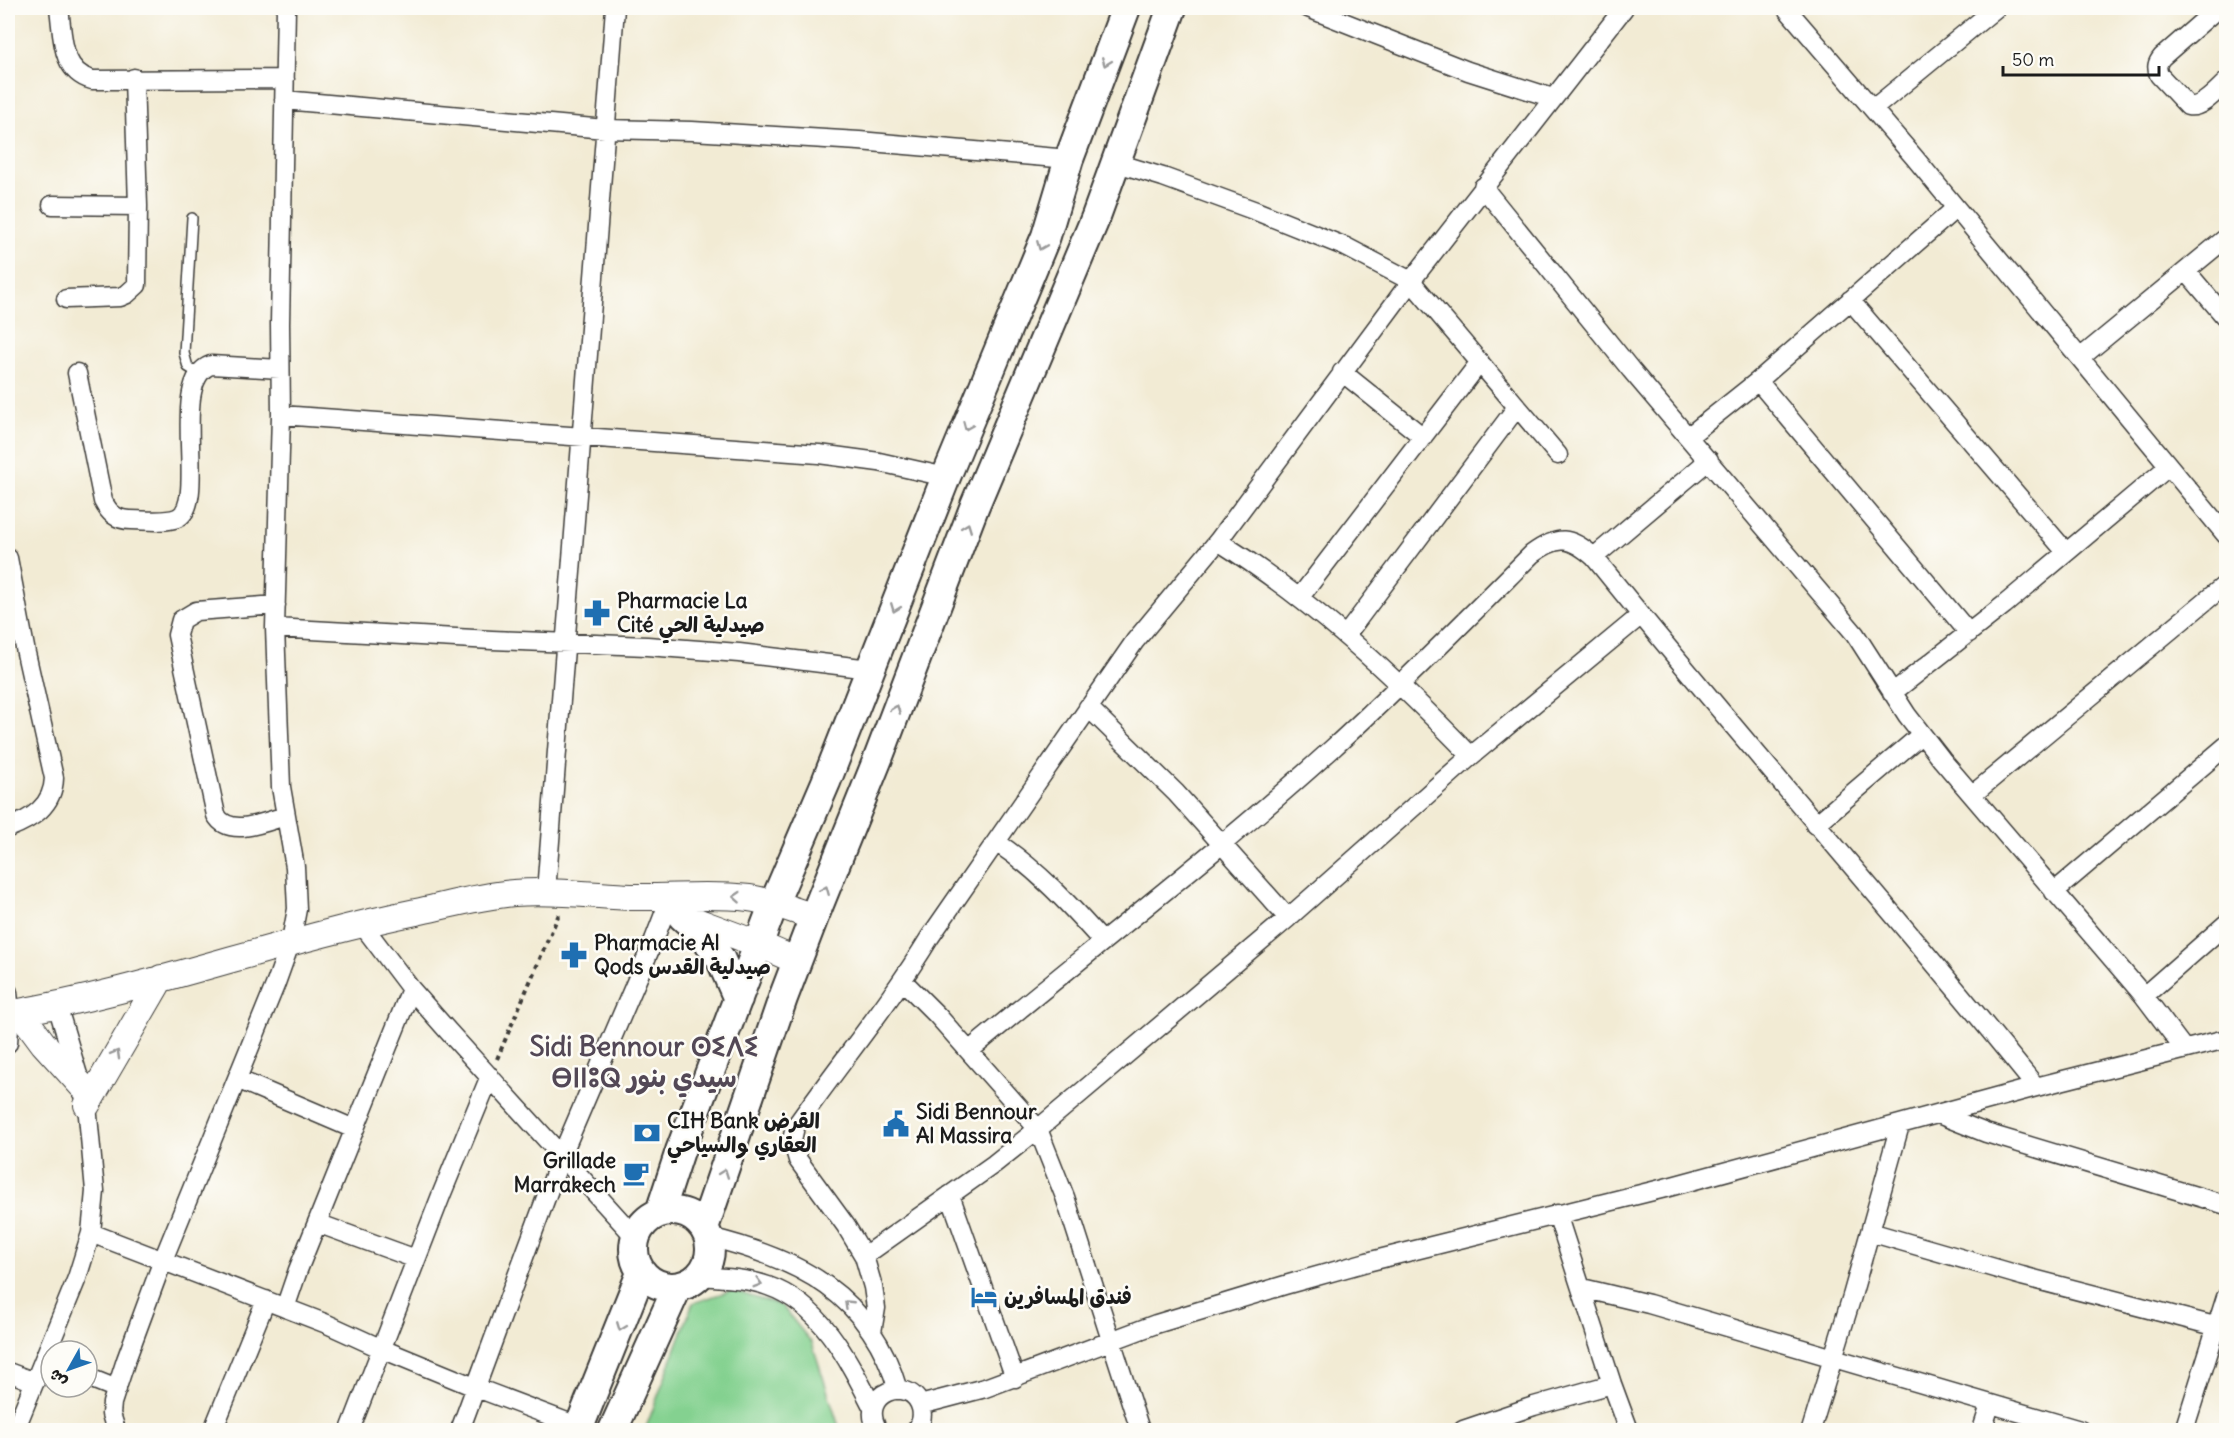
<svg xmlns="http://www.w3.org/2000/svg" width="2234" height="1438" viewBox="0 0 2234 1438" font-family="Delius,'Playpen Sans Arabic','Noto Sans Tifinagh',sans-serif">
	<style>
		.green { fill: #84d190; stroke: #507656; stroke-width: 1.5 }
		.lines { fill: none; stroke-linecap: round; stroke-linejoin: round }
		.service-casing { stroke: #3c3b38; stroke-width: 12 }
		.minor-casing { stroke: #3c3b38; stroke-width: 21 }
		.secondary-casing { stroke: #3c3b38; stroke-width: 28 }
		.primary-casing { stroke: #3c3b38; stroke-width: 32 }
		.path { stroke: #3c3b38; stroke-width: 4; stroke-dasharray: 4.5 4.5; stroke-linecap: butt }
		.service { stroke: #fff; stroke-width: 9 }
		.minor { stroke: #fff; stroke-width: 18 }
		.secondary { stroke: #fff; stroke-width: 26 }
		.primary { stroke: #fff; stroke-width: 28 }
		.oneway { stroke: #999 }
		.labels { text-anchor: middle; stroke-width: 5; stroke-linejoin: round; paint-order: stroke }
		.poi-label { font-size: 21px; font-weight: bold; fill: #1c1c1c; stroke: #fdfcf7; text-anchor: start }
		.district-label { font-size: 27px; font-weight: bold; fill: #534856; stroke: #fdfcf7 }
	</style>
	<rect width="100%" height="100%" fill="#fdfcf7"/>
	<filter id="ink" filterUnits="userSpaceOnUse"><feTurbulence type="fractalNoise" baseFrequency=".0167" numOctaves="2"/><feDisplacementMap in="SourceGraphic" scale="12" xChannelSelector="R" yChannelSelector="G"/><feConvolveMatrix kernelMatrix="1 2 1 2 8 2 1 2 1" color-interpolation-filters="sRGB"/></filter>
	<filter id="wash" filterUnits="userSpaceOnUse"><feTurbulence type="fractalNoise" baseFrequency=".008" numOctaves="4" result="noise"/><feDisplacementMap in="SourceGraphic" scale="24" xChannelSelector="R" yChannelSelector="G"/><feGaussianBlur stdDeviation="1.35" result="paint"/><feColorMatrix in="noise" values="0 0 0 0 0 0 0 0 0 0 0 0 0 0 0 0 0 1.4 0 .05"/><feComposite in="paint" operator="in"/></filter>
	<g filter="url(#wash)">
		<rect width="100%" height="100%" fill="#f2ebd4"/>
		<path class="green" d="M732,1290L782,1306L812,1343L840,1430H645L693,1303Z"/>
	</g>
	<g filter="url(#ink)">
		<g class="lines">
			<g class="service-casing">
				<path id="service" d="M192,218L184,353L188,367L198,373"/>
			</g>
			<g class="minor-casing">
				<path id="minor" d="M59,8C63,35 60,71 92,80L285,79
					M1308,8L1468,71L1553,98
					M1786,8L1914,157L2226,535
					M2218,8L2162,57C2157,63 2156,67 2159,75L2188,106C2202,109 2217,90 2226,82
					M284,100L605,129L692,131L859,141L1069,159
					M1873,109L1996,8
					M1117,163L1163,177L1256,211L1346,247L1411,281L1558,455
					M1483,187L1631,370L1855,634L1907,715L1942,760L2144,996L2184,1049
					M52,205L138,206
					M2187,272L2226,318
					M66,299L120,297L127,294L137,285L138,206L134,78
					M1850,300L2066,552
					M2080,358L2226,238
					M1342,372L1423,437
					M77,373L103,501C109,513 116,520 131,520C144,520 164,523 177,518C210,504 167,380 211,365L280,369
					M1758,381L1969,633
					M281,415L819,454L879,462L946,477
					M1689,436L1758,381L1956,208
					M1218,541C1312,600 1394,676 1471,756
					M1594,557L1709,460
					M8,558L26,653L54,778C53,806 32,819 8,828
					M1300,597L1480,362
					M276,605L196,611L181,620L177,635L216,815C229,838 265,822 285,816
					M275,628L492,640L647,646L739,653L870,669
					M1346,635L1517,407
					M1892,693L2004,605L2168,467
					M1088,707L1176,793L1288,918
					M1972,795L2226,584
					M1815,825L1922,734
					M996,842C1038,870 1069,904 1102,941
					M546,892L615,8
					M2054,892L2226,746
					M361,923L411,989L448,1031L635,1237
					M903,981L937,1015L1038,1129L1065,1197L1140,1430
					M8,992L10,1013L8,1043
					M2144,996L2226,924
					M969,1051C1090,950 1216,854 1333,748C1401,686 1466,620 1532,554C1558,535 1570,536 1594,557C1738,737 1892,908 2036,1087
					M237,1079L354,1129
					M1938,1114L1986,1133L2226,1205
					M950,1195L1015,1378
					M1557,1214L1612,1384L1629,1430
					M317,1223L416,1259
					M1870,1232L2022,1276L2226,1329
					M91,1233L327,1324L382,1349L477,1388L580,1427
					M709,1237C799,1259 870,1294 898,1390
					M864,1256L994,1164L1038,1129L1288,918L1471,756L1640,616
					M700,1276C723,1278 746,1278 768,1286C821,1304 849,1361 873,1408
					M1582,1288L1649,1304L2080,1430
					M285,1308L298,1270L411,989
					M872,1332L876,1308L873,1287L864,1256L846,1226L798,1160L792,1140L795,1127C840,1063 890,1003 930,937L1135,641L1218,541L1411,281L1624,8
					M8,1372L35,1382
					M87,1377L117,1389
					M920,1405L985,1388L1156,1324L1285,1285L1367,1262L1665,1188L2036,1087L2226,1039
					M15,1430L77,1278L91,1233L95,1191L87,1105L57,1005
					M116,1430L111,1414L112,1403L126,1360L163,1260L276,983L291,941L297,909L295,867L281,787L275,628L281,415L280,324L286,8
					M213,1430L266,1300
					M350,1430L442,1193L490,1076
					M460,1430L561,1157L654,940L671,896
					M878,1430C856,1393 911,1373 921,1408C923,1416 921,1424 916,1430
					M1463,1430L1534,1406L1612,1384
					M1811,1430L1852,1296L1900,1125
					M1982,1430L1990,1405
					M2184,1430L2226,1297"/>
			</g>
			<g class="secondary-casing">
				<path id="secondary" d="M683,916L758,944L797,961
					M20,1012L43,1043L82,1086
					M8,1014C146,991 278,940 416,912C448,905 480,896 514,893C553,890 592,895 631,897C670,898 710,893 749,898C771,901 792,910 814,917
					M87,1105L161,978"/>
			</g>
			<g class="primary-casing">
				<path id="primary" d="M682,916L701,933L720,958L738,999
					M634 1249a38 38 0 1 1 76 0a38 38 0 1 1-76 0Z
					M660,1212L680,1151L774,903L826,782L946,477L1046,236L1069,159L1126,8
					M704,1228L783,998L814,917L879,756L975,505L1095,219L1172,8
					M578,1430L641,1273
					M613,1430L677,1288"/>
			</g>
			<path class="path" d="M497,1059L559,914"/>
			<use href="#service" class="service"/>
			<use href="#minor" class="minor"/>
			<use href="#secondary" class="secondary"/>
			<use href="#primary" class="primary"/>
		</g>
		<defs><path id="oneway-chevron" d="M-2-3.5L2.5 0L-2 3.5" fill="none" stroke-width="1.6" stroke-linecap="round" stroke-linejoin="round" transform="scale(1.5)"/></defs>
		<g class="oneway">
			<use href="#oneway-chevron" transform="translate(1106 62) rotate(111)"/>
			<use href="#oneway-chevron" transform="translate(1041 246) rotate(112)"/>
			<use href="#oneway-chevron" transform="translate(967 426) rotate(113)"/>
			<use href="#oneway-chevron" transform="translate(967 527) rotate(-69)"/>
			<use href="#oneway-chevron" transform="translate(895 608) rotate(111)"/>
			<use href="#oneway-chevron" transform="translate(896 709) rotate(-70)"/>
			<use href="#oneway-chevron" transform="translate(825 890) rotate(-68)"/>
			<use href="#oneway-chevron" transform="translate(737 897) rotate(-176)"/>
			<use href="#oneway-chevron" transform="translate(116 1054) rotate(-60)"/>
			<use href="#oneway-chevron" transform="translate(724 1173) rotate(-70)"/>
			<use href="#oneway-chevron" transform="translate(758 1283) rotate(16)"/>
			<use href="#oneway-chevron" transform="translate(848 1304) rotate(-136)"/>
			<use href="#oneway-chevron" transform="translate(621 1327) rotate(111)"/>
		</g>
	</g>
	<defs>
		<g id="pharmacy-bare" transform="scale(2.07)"><path d="M-2-6h4v4h4v4h-4v4h-4v-4h-4v-4h4Z" fill="#1f6fb2" stroke="#fdfcf7" stroke-width="2.5" paint-order="stroke"/></g>
		<g id="civic-bare" transform="scale(2.07)"><path d="M-.6-6.5H3V-4.5H.6V-3L4-1V1h2V6H-6V1h2V-1L-.6-3ZM-1.2 2.5V6h2.4V2.5Z" fill="#1f6fb2" stroke="#fdfcf7" stroke-width="2.5" paint-order="stroke"/></g>
		<g id="bank-bare" transform="scale(2.07)"><path d="M-6-4H6V4H-6ZM0-2.3a2.3 2.3 0 1 0 0 4.6a2.3 2.3 0 1 0 0-4.6Z" fill="#1f6fb2" stroke="#fdfcf7" stroke-width="2.5" paint-order="stroke"/></g>
		<g id="cafe-bare" transform="scale(2.07)"><path d="M-5.5-4.5H6V0H3Q3 3.5 0 3.5H-2.5Q-5.5 3.5-5.5 0ZM3-3.2v2h1.7v-2ZM-6 4.5H4V6H-6Z" fill="#1f6fb2" stroke="#fdfcf7" stroke-width="2.5" paint-order="stroke"/></g>
		<g id="hotel-bare" transform="scale(2.07)"><path d="M-6-4.5h1.5V1H6V5H4.5V3h-9V5H-6ZM-4 0a1.8 1.8 0 1 1 3.6 0ZM.5 0V-2.5h3Q6-2.5 6 0Z" fill="#1f6fb2" stroke="#fdfcf7" stroke-width="2.5" paint-order="stroke"/></g>
	</defs>
	<g fill-rule="evenodd">
		<use href="#pharmacy-bare" x="597" y="613"/>
		<use href="#pharmacy-bare" x="574" y="955"/>
		<use href="#civic-bare" x="896" y="1124"/>
		<use href="#bank-bare" x="647" y="1133"/>
		<use href="#cafe-bare" x="636" y="1173"/>
		<use href="#hotel-bare" x="984" y="1297"/>
	</g>
	<g class="labels">
		<g class="poi-label">
			<text x="617" y="608">Pharmacie La<tspan x="617" dy="24">Cité صيدلية الحي</tspan></text>
			<text x="594" y="950">Pharmacie Al<tspan x="594" dy="24">Qods صيدلية القدس</tspan></text>
			<text x="916" y="1119">Sidi Bennour<tspan x="916" dy="24">Al Massira</tspan></text>
			<text x="667" y="1128">CIH Bank القرض<tspan x="667" dy="24">العقاري والسياحي</tspan></text>
			<text x="616" y="1168" text-anchor="end">Grillade<tspan x="616" dy="24">Marrakech</tspan></text>
			<text x="1004" y="1304">فندق المسافرين</text>
		</g>
		<g class="district-label">
			<text x="644" y="1056">Sidi Bennour ⵙⵉⴷⵉ<tspan x="644" dy="31">ⴱⵏⵏⵓⵕ سيدي بنور</tspan></text>
		</g>
	</g>
	<rect width="2234" height="1438" fill="none" stroke="#fdfcf7" stroke-width="30"/>
	<g transform="translate(69 1369) rotate(230)"><circle r="28" fill="#fdfcf7" stroke="#a3a29f" stroke-width="1.5"/>
	<path d="M0-4.5L10 22L0 15L-10 22Z" fill="#1f6fb2"/>
	<text y="-9" font-size="16" font-weight="bold" text-anchor="middle" fill="#1c1c1c">ش</text>
	</g>
	<path d="M2003 66v9h156v-9" fill="none" stroke="#1c1c1c" stroke-width="3"/>
	<text x="2012" y="66" font-size="18" fill="#1c1c1c" stroke="#fdfcf7" stroke-width="4.5" paint-order="stroke">50 m</text>
</svg>
